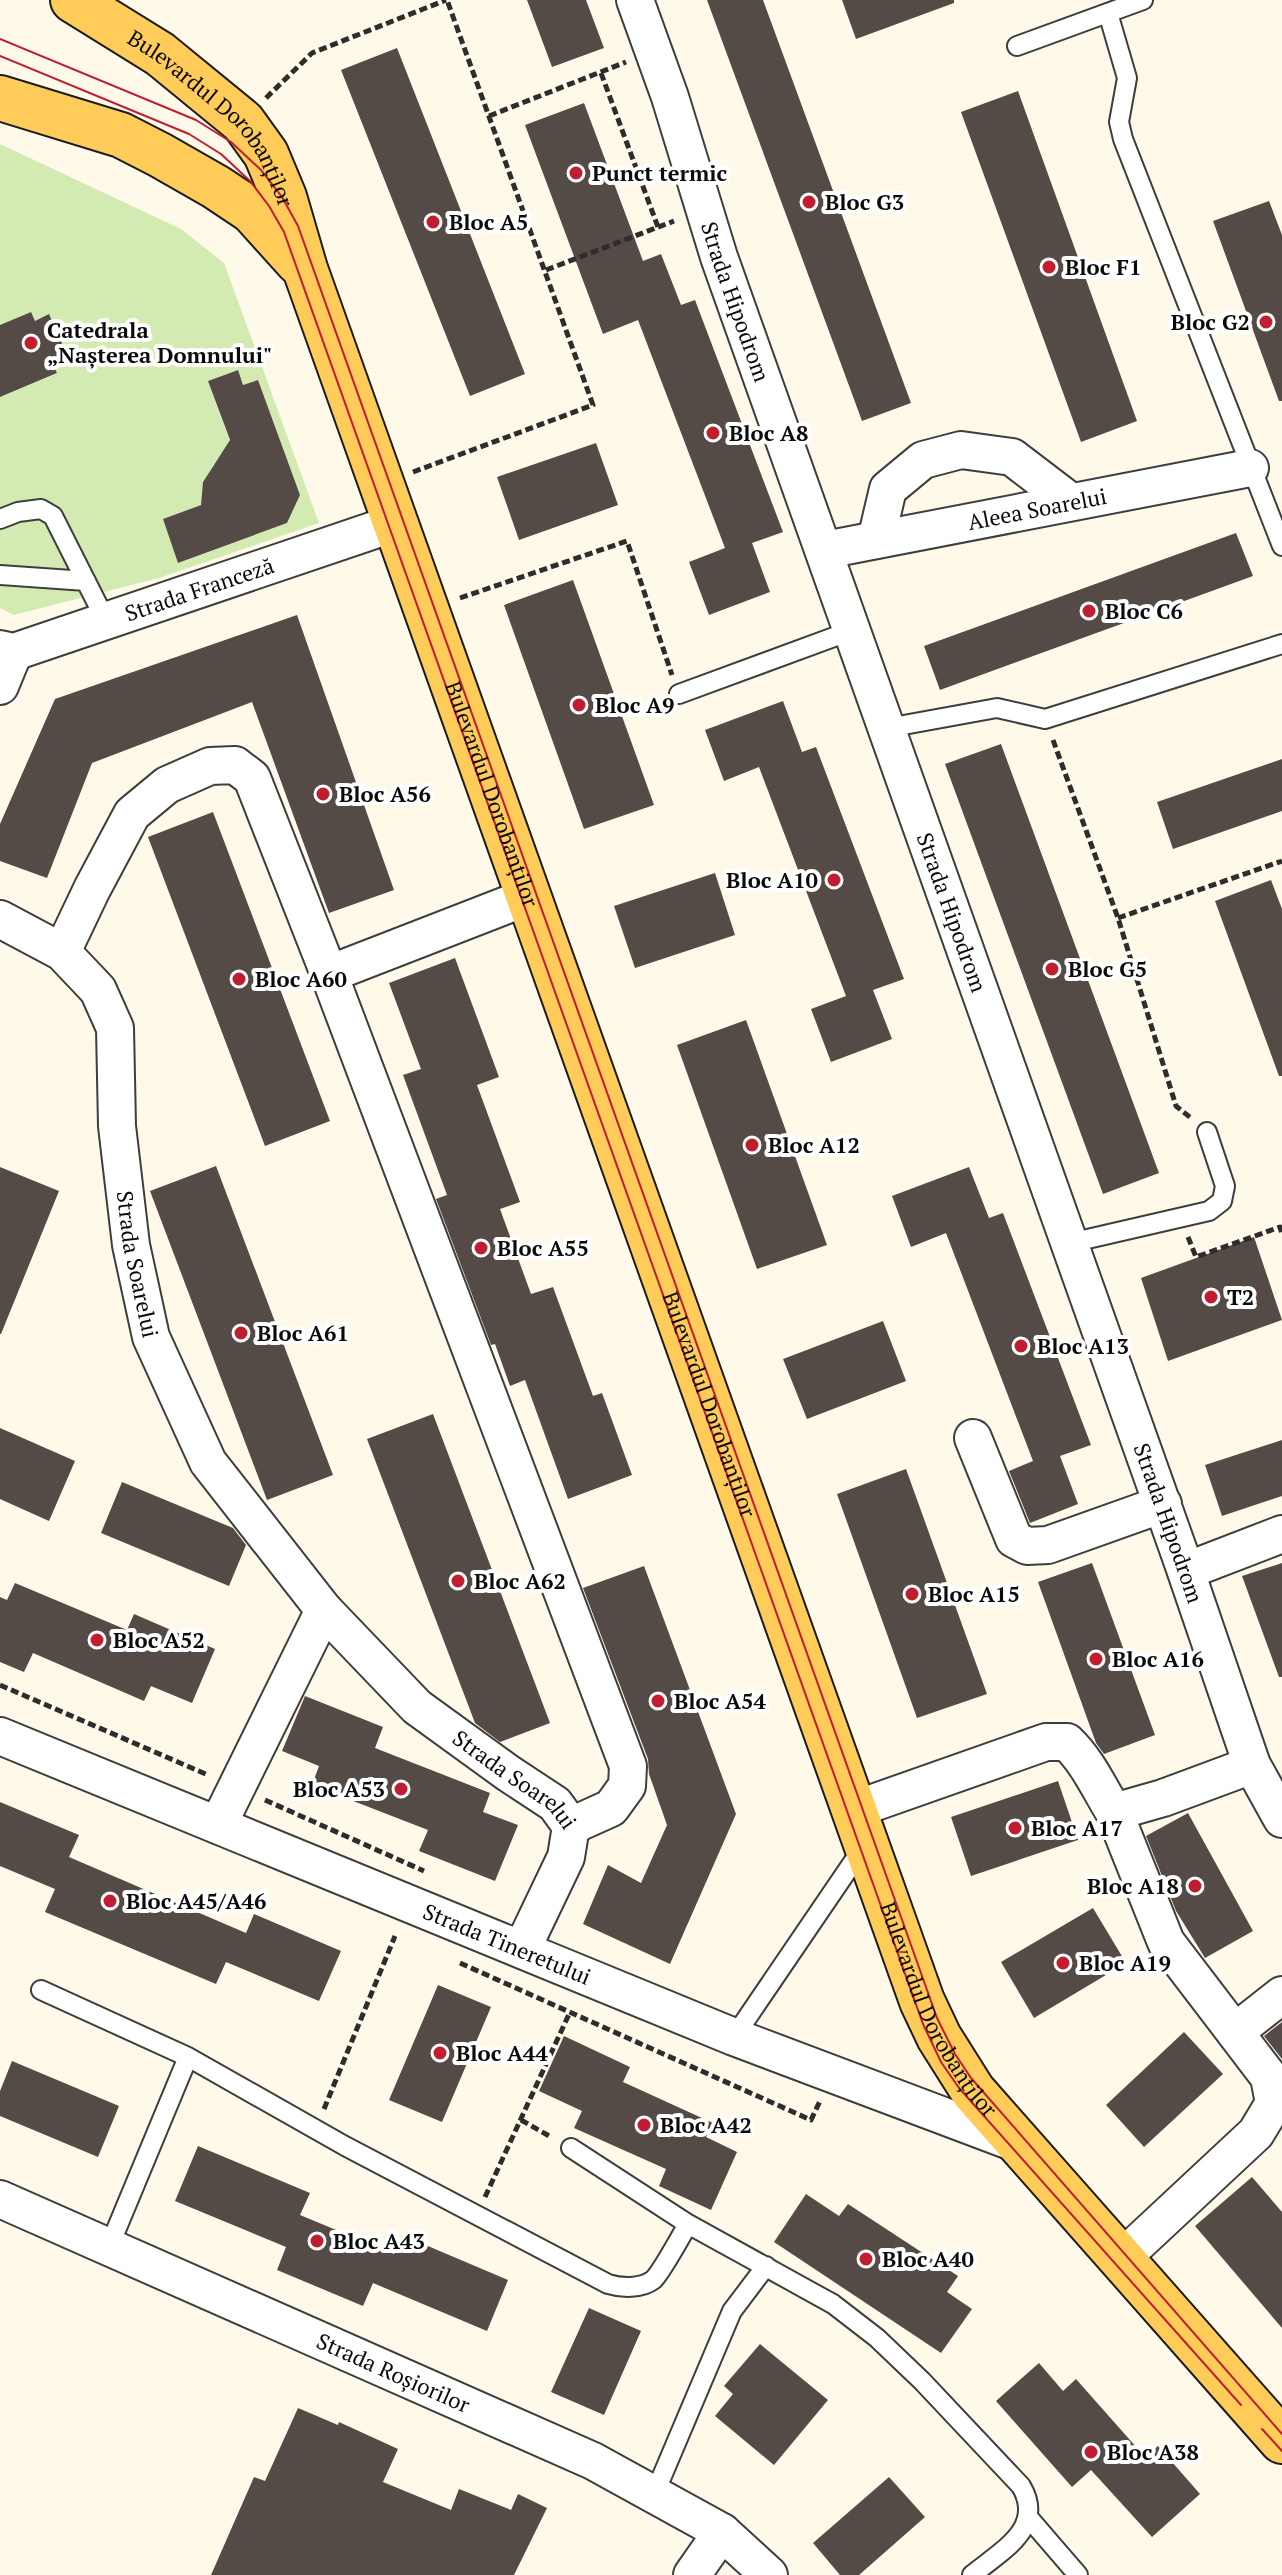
<svg xmlns="http://www.w3.org/2000/svg" width="1282" height="2575" viewBox="0 0 1282 2575" font-family="'PT Serif',serif">
	<style>
		.green { fill: #d3ebb2; fill-rule: evenodd }
		.building { fill: #544b47 }
		.lines { fill: none; stroke-linecap: round; stroke-linejoin: round }
		.lane-casing { stroke: #3e3e3e; stroke-width: 22 }
		.street-casing { stroke: #3e3e3e; stroke-width: 40 }
		.primary-casing { stroke: #1c1c1c; stroke-width: 48 }
		.path { stroke: #2d2d2d; stroke-width: 5; stroke-dasharray: 8 4; stroke-linecap: butt }
		.lane { stroke: #fff; stroke-width: 18 }
		.street { stroke: #fff; stroke-width: 36 }
		.primary { stroke: #ffcb59; stroke-width: 44 }
		.tram { stroke: #c11d30; stroke-width: 2 }
		.poi-dot { fill: #c11d30; stroke: #fff; stroke-width: 3 }
		.labels { text-anchor: middle; stroke-width: 8; stroke-linejoin: round; paint-order: stroke }
		.street-label { font-size: 22px; fill: #0b0b0b; stroke: #fff }
		.poi-label { font-size: 22px; font-weight: bold; fill: #0b0b0b; stroke: #fff; text-anchor: start }
	</style>
	<rect width="100%" height="100%" fill="#fff9e9"/>
	<path class="green" d="M0,144L181,229L224,263L319,523L159,578L14,615L0,608V397L56,374L54,367L68,360L49,315L35,321L30,312L0,325ZM237,370L243,385L258,380L300,495L287,523L179,563L163,519L206,503C198,481 214,465 226,447L231,445L208,381Z"/>
	<path class="building" d="M527,0H586L604,48L552,67Z
		M707,0H763L911,403L862,421Z
		M842,0H954V3L856,39Z
		M397,48L525,374L470,396L341,70Z
		M1018,91L1137,421L1081,442L961,112Z
		M584,103L643,261L661,254L681,305L695,300L783,532L752,543L770,592L709,615L689,562L725,548L638,320L603,334L525,125Z
		M1269,201L1282,235V401H1279L1213,221Z
		M31,312L35,321L49,314L69,360L54,367L57,373L0,397V325Z
		M238,370L243,385L258,380L300,495L287,523L178,563L163,519L201,505L203,482L230,440L208,381Z
		M596,443L618,505L519,540L497,477Z
		M1236,533L1253,576L940,690L924,646Z
		M573,580L654,805L584,829L504,605Z
		M297,615L394,890L329,913L252,702L92,763L47,878L0,861V824L55,699Z
		M783,701L802,752L816,747L904,979L873,990L892,1039L831,1062L811,1009L846,996L759,767L724,781L705,730Z
		M1001,744L1159,1173L1103,1194L945,764Z
		M1282,759V811L1173,849L1157,802Z
		M213,812L330,1121L265,1146L148,837Z
		M715,873L735,935L635,968L614,906Z
		M1271,880L1282,909V1076H1279L1215,901Z
		M455,958L499,1077L477,1085L520,1202L500,1209L531,1294L553,1287L593,1396L602,1393L632,1475L568,1499L525,1380L510,1386L495,1344L491,1345L436,1199L447,1195L403,1075L421,1069L389,983Z
		M746,1020L827,1245L757,1269L677,1045Z
		M216,1166L333,1475L267,1500L150,1191Z
		M0,1167L59,1191L1,1334H0Z
		M969,1167L989,1218L1003,1213L1091,1445L1060,1456L1078,1504L1030,1523L1009,1471L1033,1461L946,1233L911,1247L892,1196Z
		M1254,1237L1282,1320L1168,1361L1141,1278Z
		M883,1321L906,1381L807,1419L783,1359Z
		M433,1414L550,1723L500,1742L475,1723L367,1439Z
		M0,1428L75,1461L49,1521L0,1499Z
		M1282,1440V1496L1222,1516L1205,1465Z
		M906,1469L987,1694L917,1718L837,1494Z
		M122,1482L233,1528L246,1545L229,1586L101,1533Z
		M1092,1563L1155,1735L1104,1754L1096,1743L1038,1582Z
		M1282,1563V1677H1279L1242,1576Z
		M644,1566L736,1814L670,1964L583,1924L608,1865L641,1883L667,1825L649,1774L648,1759L583,1588Z
		M15,1583L127,1630L134,1614L215,1649L192,1703L151,1686L144,1701L33,1653L24,1672L0,1662V1597L7,1600Z
		M305,1696L383,1727L375,1748L490,1793L483,1812L518,1825L495,1881L419,1851L428,1830L312,1785L319,1766L282,1751Z
		M1058,1781L1078,1840L971,1876L951,1817Z
		M0,1802L79,1835L69,1857L246,1933L254,1914L341,1951L319,2001L226,1962L216,1984L45,1912L55,1889L0,1866Z
		M1188,1813L1253,1931L1205,1958L1176,1911L1146,1836Z
		M1093,1908L1126,1963L1034,2018L1001,1962Z
		M438,1985L491,2007L442,2122L389,2100Z
		M1282,2022V2059L1264,2036Z
		M1184,2032L1223,2074L1144,2147L1106,2105Z
		M564,2036L630,2067L623,2082L713,2123L706,2137L737,2152L711,2210L659,2186L666,2169L574,2128L582,2111L539,2091Z
		M12,2061L119,2106L98,2157L0,2116V2091Z
		M198,2146L310,2193L300,2215L394,2254L402,2235L508,2280L487,2331L373,2283L363,2306L277,2270L286,2247L175,2201Z
		M1252,2177L1282,2212V2328L1195,2226Z
		M806,2194L839,2216L848,2204L958,2276L947,2292L972,2309L941,2353L774,2242Z
		M589,2308L641,2331L604,2415L551,2392Z
		M760,2344L828,2400L774,2465L715,2416L733,2394L724,2386Z
		M1039,2363L1063,2391L1076,2379L1145,2457L1158,2446L1200,2494L1152,2537L1091,2470L1072,2487L996,2401Z
		M298,2408L338,2425L339,2422L398,2449L383,2482L451,2510L459,2489L511,2510L518,2494L547,2508L514,2575H211L254,2477L265,2481Z
		M889,2477L925,2517L859,2575H840L813,2543Z"/>
	<g class="lines">
		<g class="lane-casing">
			<path id="lane" d="M1108,13L1127,78L1119,122L1123,139L1282,546
				M1017,46L1143,0
				M0,519L18,512L41,509L53,516L106,621
				M0,575L86,581
				M679,694L853,630
				M887,728L997,708L1045,719L1282,644
				M1070,1243L1209,1211L1222,1201L1225,1186L1207,1132
				M41,1990L188,2057L345,2146L608,2284C621,2288 641,2289 653,2280C661,2273 681,2236 688,2224
				M734,2037L864,1846
				M571,2148L688,2224L833,2304L877,2338L922,2381L1021,2486C1046,2528 1001,2551 972,2575
				M109,2247L188,2057
				M654,2495L732,2311L766,2266
				M1028,2517L1078,2575"/>
		</g>
		<g class="street-casing">
			<g id="street">
				<path id="s1" d="M635,0L670,97L719,257L1183,1563L1252,1765L1282,1819"/>
				<path d="M876,540L888,489L923,460L961,450L1012,457L1071,502"/>
				<path id="s2" d="M825,550L1250,468"/>
				<path id="s3" d="M0,649L14,652L398,522"/>
				<path d="M0,686L14,652"/>
				<path id="s4" d="M0,919L62,952L98,990L115,1028L117,1126L131,1245L151,1337L208,1462L324,1610L417,1707L508,1773L555,1804L571,1826L566,1857L522,1949"/>
				<path d="M62,952L92,889L132,814L167,785L210,766L235,765L252,778L329,974L628,1766L627,1786L611,1808L571,1826"/>
				<path d="M329,974L530,896"/>
				<path d="M973,1438L1014,1539L1027,1546L1048,1545L1163,1504"/>
				<path d="M1186,1571L1282,1534"/>
				<path id="s5" d="M0,1736L734,2037L1018,2144"/>
				<path d="M853,1810L1046,1742H1067C1088,1762 1099,1788 1114,1812L1163,1798L1252,1765"/>
				<path d="M1114,1812L1166,1942L1269,2077L1274,2103L1256,2133L1121,2259"/>
				<path d="M218,1825L324,1610"/>
				<path d="M1235,2032L1282,1995"/>
				<path id="s6" d="M0,2199L593,2461L722,2532L769,2575"/>
				<path d="M692,2575L722,2532"/>
			</g>
		</g>
		<g class="primary-casing">
			<g id="primary">
				<path id="s7" d="M73,0L160,54L243,122L266,154L284,197L305,269L922,2001L939,2037L973,2091L1282,2441"/>
				<path d="M0,98L121,135L160,155L216,187L252,211L298,262"/>
			</g>
		</g>
		<path class="path" d="M601,73L658,227
			M266,98L312,53L446,0
			M489,116L626,62
			M546,270L674,221
			M413,472L593,405L447,0
			M460,598L627,541L672,675
			M1053,740L1118,918L1176,1106L1191,1118
			M1118,918L1282,861
			M1188,1237L1196,1257L1280,1227L1282,1234
			M0,1685L208,1775
			M265,1800L424,1871
			M460,1963L811,2120L820,2101
			M324,2109L395,1936
			M521,2120L551,2137
			M485,2197L570,2012"/>
		<use href="#lane" class="lane"/>
		<use href="#street" class="street"/>
		<use href="#primary" class="primary"/>
		<path class="tram" d="M0,39L196,120L231,142L261,170L282,197L298,226L937,2018L955,2054L971,2078L1282,2434
			M0,56L189,134L221,154L250,181L269,206L284,232L923,2024L941,2062L959,2088L1241,2405
			M1262,2429L1282,2451"/>
	</g>
	<g class="poi-dot">
		<circle cx="576" cy="173" r="8"/>
		<circle cx="809" cy="202" r="8"/>
		<circle cx="433" cy="222" r="8"/>
		<circle cx="1049" cy="267" r="8"/>
		<circle cx="1266" cy="322" r="8"/>
		<circle cx="31" cy="343" r="8"/>
		<circle cx="713" cy="433" r="8"/>
		<circle cx="1089" cy="611" r="8"/>
		<circle cx="579" cy="705" r="8"/>
		<circle cx="323" cy="794" r="8"/>
		<circle cx="834" cy="880" r="8"/>
		<circle cx="1052" cy="969" r="8"/>
		<circle cx="239" cy="979" r="8"/>
		<circle cx="752" cy="1145" r="8"/>
		<circle cx="481" cy="1248" r="8"/>
		<circle cx="1211" cy="1297" r="8"/>
		<circle cx="241" cy="1333" r="8"/>
		<circle cx="1021" cy="1346" r="8"/>
		<circle cx="458" cy="1581" r="8"/>
		<circle cx="912" cy="1594" r="8"/>
		<circle cx="97" cy="1640" r="8"/>
		<circle cx="1096" cy="1659" r="8"/>
		<circle cx="658" cy="1701" r="8"/>
		<circle cx="401" cy="1789" r="8"/>
		<circle cx="1015" cy="1828" r="8"/>
		<circle cx="1195" cy="1886" r="8"/>
		<circle cx="110" cy="1901" r="8"/>
		<circle cx="1063" cy="1963" r="8"/>
		<circle cx="440" cy="2053" r="8"/>
		<circle cx="644" cy="2125" r="8"/>
		<circle cx="317" cy="2241" r="8"/>
		<circle cx="866" cy="2259" r="8"/>
		<circle cx="1091" cy="2452" r="8"/>
	</g>
	<g class="labels">
		<g class="street-label">
			<text dy="8" stroke="none"><textPath href="#s7" startOffset="186">Bulevardul Dorobanților</textPath></text>
			<text dy="8" stroke="none"><textPath href="#s1" startOffset="318">Strada Hipodrom</textPath></text>
			<text dy="8" stroke="none"><textPath href="#s2" startOffset="216">Aleea Soarelui</textPath></text>
			<text dy="8" stroke="none"><textPath href="#s3" startOffset="210">Strada Franceză</textPath></text>
			<text dy="8" stroke="none"><textPath href="#s7" startOffset="928">Bulevardul Dorobanților</textPath></text>
			<text dy="8" stroke="none"><textPath href="#s1" startOffset="966">Strada Hipodrom</textPath></text>
			<text dy="8" stroke="none"><textPath href="#s4" startOffset="402">Strada Soarelui</textPath></text>
			<text dy="8" stroke="none"><textPath href="#s7" startOffset="1576">Bulevardul Dorobanților</textPath></text>
			<text dy="8" stroke="none"><textPath href="#s1" startOffset="1614">Strada Hipodrom</textPath></text>
			<text dy="8" stroke="none"><textPath href="#s4" startOffset="1058">Strada Soarelui</textPath></text>
			<text dy="8" stroke="none"><textPath href="#s5" startOffset="548">Strada Tineretului</textPath></text>
			<text dy="8" stroke="none"><textPath href="#s7" startOffset="2224">Bulevardul Dorobanților</textPath></text>
			<text dy="8" stroke="none"><textPath href="#s6" startOffset="430">Strada Roșiorilor</textPath></text>
		</g>
		<g class="poi-label">
			<text x="592" y="181">Punct termic</text>
			<text x="825" y="210">Bloc G3</text>
			<text x="449" y="230">Bloc A5</text>
			<text x="1065" y="275">Bloc F1</text>
			<text x="1250" y="330" text-anchor="end">Bloc G2</text>
			<text x="47" y="338">Catedrala<tspan x="47" dy="25">„Nașterea Domnului"</tspan></text>
			<text x="729" y="441">Bloc A8</text>
			<text x="1105" y="619">Bloc C6</text>
			<text x="595" y="713">Bloc A9</text>
			<text x="339" y="802">Bloc A56</text>
			<text x="818" y="888" text-anchor="end">Bloc A10</text>
			<text x="1068" y="977">Bloc G5</text>
			<text x="255" y="987">Bloc A60</text>
			<text x="768" y="1153">Bloc A12</text>
			<text x="497" y="1256">Bloc A55</text>
			<text x="1227" y="1305">T2</text>
			<text x="257" y="1341">Bloc A61</text>
			<text x="1037" y="1354">Bloc A13</text>
			<text x="474" y="1589">Bloc A62</text>
			<text x="928" y="1602">Bloc A15</text>
			<text x="113" y="1648">Bloc A52</text>
			<text x="1112" y="1667">Bloc A16</text>
			<text x="674" y="1709">Bloc A54</text>
			<text x="385" y="1797" text-anchor="end">Bloc A53</text>
			<text x="1031" y="1836">Bloc A17</text>
			<text x="1179" y="1894" text-anchor="end">Bloc A18</text>
			<text x="126" y="1909">Bloc A45/A46</text>
			<text x="1079" y="1971">Bloc A19</text>
			<text x="456" y="2061">Bloc A44</text>
			<text x="660" y="2133">Bloc A42</text>
			<text x="333" y="2249">Bloc A43</text>
			<text x="882" y="2267">Bloc A40</text>
			<text x="1107" y="2460">Bloc A38</text>
		</g>
	</g>
</svg>
